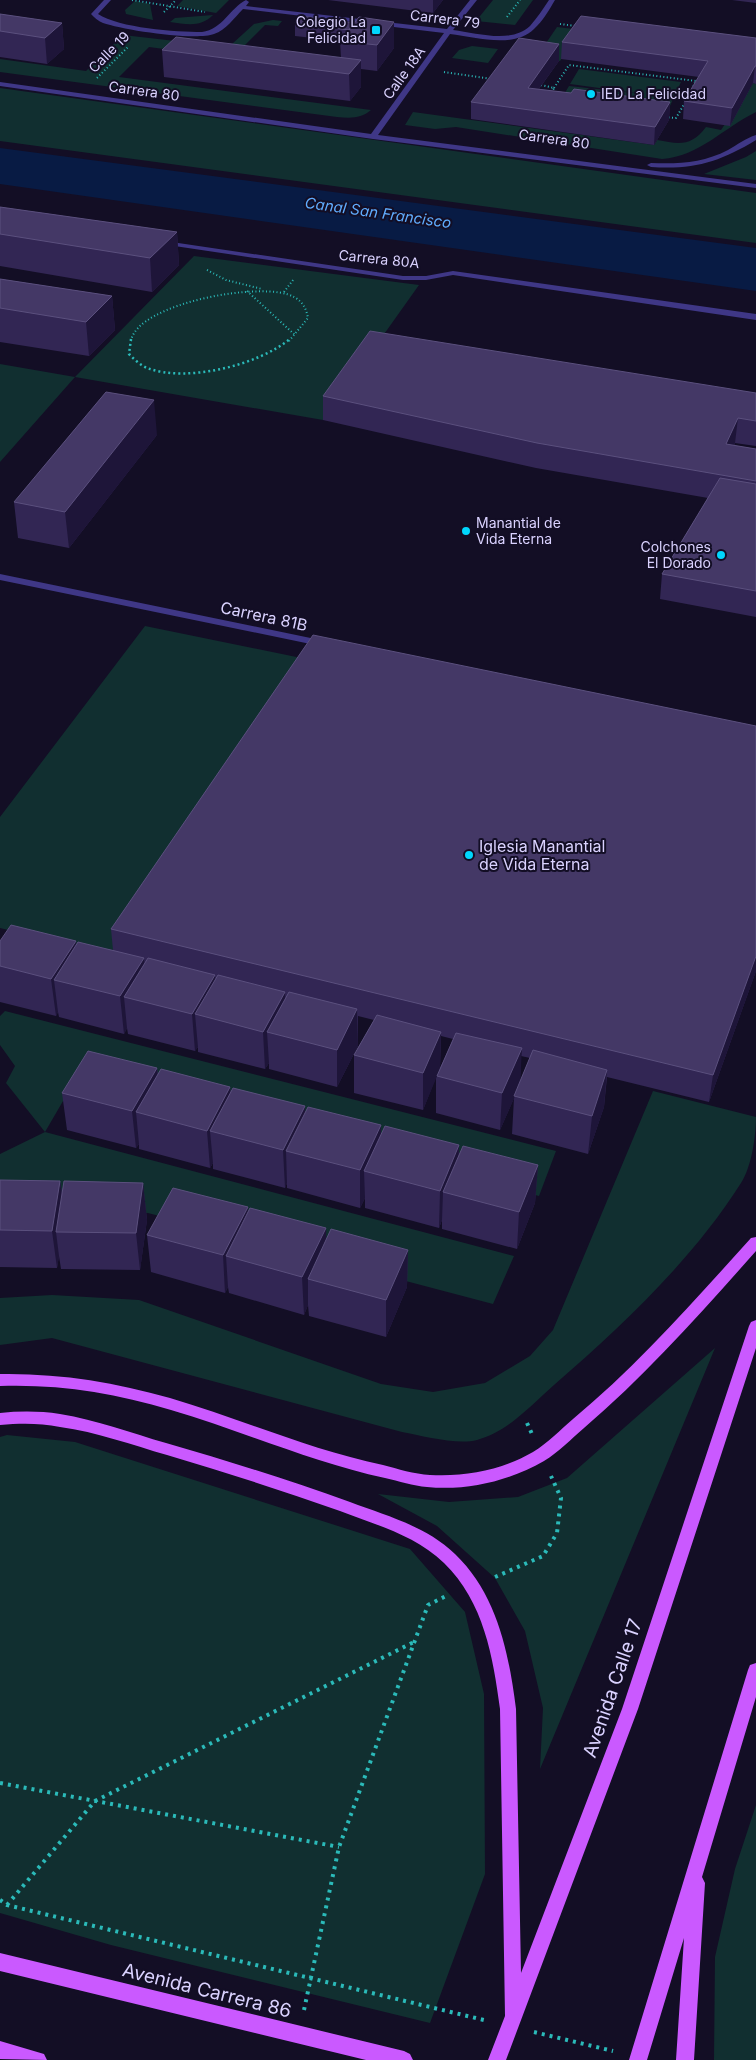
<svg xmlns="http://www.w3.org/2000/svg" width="756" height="2060" viewBox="0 0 756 2060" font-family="Inter,sans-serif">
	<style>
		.green { fill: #112f30 }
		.water { fill: #081b44 }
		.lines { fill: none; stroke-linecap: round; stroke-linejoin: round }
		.path-far2 { stroke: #2bbab9; stroke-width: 2; stroke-dasharray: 1 2.5; stroke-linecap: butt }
		.path-far1 { stroke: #2bbab9; stroke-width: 2.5; stroke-dasharray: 2 3; stroke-linecap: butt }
		.path { stroke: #2bbab9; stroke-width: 4; stroke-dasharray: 3 5; stroke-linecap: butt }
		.minor { fill: #3f3786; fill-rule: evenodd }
		.major { fill: #ca59ff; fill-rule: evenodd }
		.wall { fill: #322654; fill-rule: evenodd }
		.shaded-wall { fill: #1e1539 }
		.building { fill: #443866; stroke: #5b507e }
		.poi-dot { fill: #00d6fd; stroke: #130e25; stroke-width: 2 }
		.labels { text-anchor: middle; stroke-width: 4; stroke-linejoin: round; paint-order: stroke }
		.far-street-label { font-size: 14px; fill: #dad2ff; stroke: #130e25 }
		.far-poi-label { font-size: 14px; fill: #dad2ff; stroke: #130e25; text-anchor: end }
		.far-water-label { font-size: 15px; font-style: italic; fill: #60adff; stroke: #130e25 }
		.street-label { font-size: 16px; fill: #dad2ff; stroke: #130e25 }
		.poi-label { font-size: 16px; fill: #dad2ff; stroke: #130e25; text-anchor: start }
		.near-street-label { font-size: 19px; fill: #dad2ff; stroke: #130e25 }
	</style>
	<rect width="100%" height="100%" fill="#130e25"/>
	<path class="green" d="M183,0H229L216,13L177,6Z
		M493,0H533L515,25L476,21Z
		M135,1L150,4L153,20L126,14L125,10Z
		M213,15C200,28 186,24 170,22L175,18Z
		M273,20L282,21L278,26L265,25L232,58L149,47L119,77L371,110C361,119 350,118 337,117L0,72V59L86,71L123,35L219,46L232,44L254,24Z
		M557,27L582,30L560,61L518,56L542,49Z
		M472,46L498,49L488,63L452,58L459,50Z
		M579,69L681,82L669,108L560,101L569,86L643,94L570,84Z
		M753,83L756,84V112C723,128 700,156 662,159L456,127L435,129L405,125L413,112L654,145L657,140C679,144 691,147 706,127L721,130Z
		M0,88L756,193V243L0,141Z
		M756,151V180L704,174L746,157Z
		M194,256L419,285L323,420L75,377L0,462V364L75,377Z
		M145,626L311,660L111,955L0,928V817Z
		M5,1011L556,1151L539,1196L77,1077L45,1132L514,1256L493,1304L148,1213L0,1209V1154L45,1132L6,1083L15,1066L0,1045V1016Z
		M653,1091L756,1117C756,1135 752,1166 741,1183C693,1259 622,1326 554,1385C531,1405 508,1432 477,1440C457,1445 423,1436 402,1432L52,1338L0,1345V1298L52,1295L139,1300L381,1384L433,1392L485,1383L530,1356L553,1330Z
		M715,1348L540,1769L543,1708L525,1631L495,1578L437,1526L378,1494L449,1502L518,1497L567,1478Z
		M7,1435L75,1442L410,1549L465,1612L484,1694L485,1874L430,2023L111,1945L0,1913V1437Z
		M756,1805V2060H714L715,1957L735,1869Z"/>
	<path class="water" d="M0,148L756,248V291L0,184Z"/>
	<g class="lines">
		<path class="path-far2" d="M132,0L205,12
			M164,12L176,0
			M507,17L520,0
			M560,24L576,26
			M444,72L492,79
			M97,78L128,47
			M541,85L554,88L551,93
			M554,88L569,65L696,81L693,86
			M665,117L676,118L686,101
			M207,270L226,280L262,289
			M247,291L295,335
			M284,292L293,280
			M131,341C137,303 265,280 294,297C303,302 306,308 308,318L289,341"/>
		<path class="path-far1" d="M131,339L129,354C134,359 140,365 147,368C187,383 258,365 290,339"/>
		<path class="path" d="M527,1423L532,1434
			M495,1577L543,1556L557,1533L561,1498L551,1476
			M0,1783L339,1847
			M0,1900L7,1905L484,2020
			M7,1905L95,1801L414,1642
			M304,2010L339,1847L428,1605L448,1595
			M534,2032L613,2051"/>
		<path class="minor" d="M104,0H111L98,14C119,28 176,32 202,32C223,29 229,9 246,0L249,2L246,6L447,29L470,0H477L453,30C477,33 511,44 530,26C537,18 543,9 549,0H555C549,10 543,21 534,29C513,49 476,37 450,34L378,135L756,184V188L373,139L0,86V82L371,134L444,33L243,9C234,18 226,30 214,34C195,41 123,30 103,23C98,21 94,17 91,14Z
			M756,135V140C720,162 693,170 651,167L647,165L651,163C679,164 703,163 728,150C737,145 746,138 756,135Z
			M158,240L403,276H426L453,271L756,314V320L453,275L426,280H403L161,244H158Z
			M0,574L325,641L330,644L325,647L0,580Z"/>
		<path class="major" d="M756,1237V1251C701,1313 647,1374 584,1428C571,1439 559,1452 544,1461C509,1481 467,1491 427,1487C413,1486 399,1481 385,1478C312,1462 242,1431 171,1410C114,1393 59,1384 0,1386V1374C58,1373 114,1382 170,1398C241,1419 310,1450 383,1465C398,1469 414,1474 430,1475C466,1477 502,1470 533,1452C548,1443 560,1430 573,1419C638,1365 694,1301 751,1238Z
			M756,1320V1348L638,1709L506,2060H488L505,2016L500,1709C493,1657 484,1602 444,1563C415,1535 376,1525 340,1511C283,1491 225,1472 167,1455C132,1445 97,1432 60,1427C40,1423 21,1423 0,1425V1413C20,1411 40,1411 60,1414C97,1420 131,1433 166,1443C228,1461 290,1480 350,1502C387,1516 426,1526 455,1554C497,1594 509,1653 516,1709L521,1973L622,1709L749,1326L751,1322Z
			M756,1663V1697L702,1877L705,1883L694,2060H676L684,1938L647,2060H629L748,1670L750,1665Z
			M0,1953L404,2051L410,2054L413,2060H366L0,1971Z
			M0,2041L44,2054L47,2060L0,2059Z"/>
	</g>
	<path class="wall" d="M328,0H443L433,13Z
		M732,0H756V3Z
		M0,14L62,23L64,49L47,64L0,57Z
		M394,22V48L377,71L361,69V87L350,101L164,77L162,50L341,58L340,41L295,36V23Z
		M756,38V84L753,83L730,126L683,119L684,101L699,77L561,59L562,42Z
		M559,44V61L539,89L571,93L670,102L669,120L654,145L471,119V102Z
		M0,207L177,232L179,265L152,292L0,266Z
		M0,279L112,296L115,330L89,356L0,342Z
		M756,393V446L735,443L734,446L756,449V617L660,599L662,574L708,498L536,468L323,420V396Z
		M157,435L69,548L18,538L14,502Z
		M111,929L756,971L709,1102L607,1077L604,1107L588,1154L512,1134L514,1098L500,1130L436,1113V1077L423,1110L354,1093V1055L374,1020L358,1016V1046L337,1087L269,1069V1063L265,1069L198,1052V1047L195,1051L128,1034L127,1028L124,1034L59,1017L58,1012L56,1016L0,1002V941L76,945L113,950ZM441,1036L453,1039L440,1068ZM521,1056L530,1058L520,1082Z
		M157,1068L158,1074L230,1087L231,1093L305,1106V1113L381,1125V1135L459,1145V1155L538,1165L535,1203L517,1249L442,1229V1220L439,1228L365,1208V1198L360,1208L287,1188V1183L285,1188L213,1169V1163L210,1168L139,1149V1144L136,1148L67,1130L62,1093Z
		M0,1180L60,1181L62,1193L143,1183L147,1220L140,1270L61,1269L59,1256L57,1268L0,1267Z
		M248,1213L326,1228V1239L408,1250L407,1287L386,1337L309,1316L308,1305L304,1315L229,1293L228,1287L225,1293L151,1272L147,1235Z"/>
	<path class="shaded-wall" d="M433,0H443L433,13Z
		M394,22V48L377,71V45Z
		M62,23L64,49L47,64L45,38Z
		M559,44V61L527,105L528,88Z
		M361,60V87L350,101L349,74Z
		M755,66L753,83L730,126L732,108Z
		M670,102L669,120L654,145L655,127Z
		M177,232L179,265L152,292L150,258Z
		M112,296L115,330L89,356L86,322Z
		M154,400L157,435L69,548L65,512Z
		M738,418L735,443L723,469L726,444Z
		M76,941L80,978L54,980L58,1012L56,1016L51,979Z
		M756,956V971L709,1102L713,1075Z
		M144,958L148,995L124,997L127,1028L124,1034L120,996Z
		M215,975L218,1012L195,1014L198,1047L195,1051L192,1014Z
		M285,992L287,1029L267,1032L269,1063L265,1069L263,1032Z
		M357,1009L358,1046L337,1087V1050Z
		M441,1032L440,1069L423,1110V1073Z
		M522,1048L520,1085L500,1130L502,1093Z
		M157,1068L161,1106L136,1112L139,1144L136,1148L132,1111Z
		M607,1070L604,1107L588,1154L592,1116Z
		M230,1087L233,1125L210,1131L213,1163L210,1168L207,1131Z
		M305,1106L306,1143L286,1151L287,1183L285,1188L283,1150Z
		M381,1125V1163L364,1171L365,1198L360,1208V1170Z
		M459,1145L458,1182L443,1192L442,1220L439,1228L440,1191Z
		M538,1165L535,1203L517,1249L519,1212Z
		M60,1181L65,1219L56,1232L59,1256L57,1268L52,1231Z
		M143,1183L147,1220L140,1270L136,1233Z
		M248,1207L250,1245L226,1256L228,1287L225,1293L223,1255Z
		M326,1228L327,1266L308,1279V1305L304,1315L302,1277Z
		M408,1250L407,1287L386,1337V1300Z"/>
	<path class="building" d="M0,14L62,23L45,38L0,31Z
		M301,16L355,23L349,30L295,23Z
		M581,16L756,38V66H755L732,108L684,101L708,61L562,42Z
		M359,17L394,22L377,45L340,41Z
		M176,37L361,60L349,74L162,50Z
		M519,38L559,44L528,88L571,93L574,89L670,102L655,127L471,102Z
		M0,207L177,232L150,258L0,234Z
		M0,279L112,296L86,322L0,308Z
		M370,331L756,393V421L738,418L726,444L756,449V481L537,443L323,396Z
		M106,392L154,400L65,512L14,502Z
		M720,478L756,484V591L662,574Z
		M313,635L756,726V956L713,1075L111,929Z
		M11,925L76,941L51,979L0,966V941Z
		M78,942L144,958L120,996L54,980Z
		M148,958L215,975L192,1014L124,997Z
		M218,975L285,992L263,1032L195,1014Z
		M289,992L357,1009L337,1050L267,1032Z
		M377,1015L441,1032L423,1073L354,1055Z
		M456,1033L522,1048L502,1093L437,1076Z
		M533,1050L607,1070L592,1116L514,1096Z
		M88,1051L157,1068L132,1111L62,1093Z
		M161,1069L230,1087L207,1131L136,1112Z
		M233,1088L305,1106L283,1150L210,1131Z
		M308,1107L381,1125L360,1170L286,1151Z
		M385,1126L459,1145L440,1191L364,1171Z
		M463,1146L538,1165L519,1212L443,1192Z
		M0,1180L60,1181L52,1231L0,1230Z
		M64,1181L143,1183L136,1233L56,1232Z
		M173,1188L248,1207L223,1255L147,1235Z
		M250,1208L326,1228L302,1277L226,1256Z
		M331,1229L408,1250L386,1300L308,1279Z"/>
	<g class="poi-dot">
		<rect x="371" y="25" width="10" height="10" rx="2.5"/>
		<circle cx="591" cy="94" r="5"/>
		<circle cx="466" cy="531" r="5"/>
		<circle cx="721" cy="555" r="5"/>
		<circle cx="469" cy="855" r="5"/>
	</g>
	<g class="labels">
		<g class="far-street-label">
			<text transform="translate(445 19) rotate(7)" y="5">Carrera 79</text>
			<text transform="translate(109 52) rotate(-45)" y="5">Calle 19</text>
			<text transform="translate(404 73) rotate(-54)" y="5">Calle 18A</text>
			<text transform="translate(144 91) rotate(8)" y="5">Carrera 80</text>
			<text transform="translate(554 139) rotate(8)" y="5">Carrera 80</text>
			<text transform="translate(379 259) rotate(6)" y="5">Carrera 80A</text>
		</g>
		<g class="far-poi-label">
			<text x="366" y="27">Colegio La<tspan x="366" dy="16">Felicidad</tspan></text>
			<text x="601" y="99" text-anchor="start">IED La Felicidad</text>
			<text x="476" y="528" text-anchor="start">Manantial de<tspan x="476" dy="16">Vida Eterna</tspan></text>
			<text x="711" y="552">Colchones<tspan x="711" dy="16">El Dorado</tspan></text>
		</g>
		<g class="far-water-label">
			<text transform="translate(378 213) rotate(8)" y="5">Canal San Francisco</text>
		</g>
		<g class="street-label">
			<text transform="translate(264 616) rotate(12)" y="6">Carrera 81B</text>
		</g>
		<g class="poi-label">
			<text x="479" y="852">Iglesia Manantial<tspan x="479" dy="18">de Vida Eterna</tspan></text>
		</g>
		<g class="near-street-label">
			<text transform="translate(612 1688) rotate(-71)" y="7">Avenida Calle 17</text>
			<text transform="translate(207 1990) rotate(14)" y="7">Avenida Carrera 86</text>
		</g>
	</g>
</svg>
